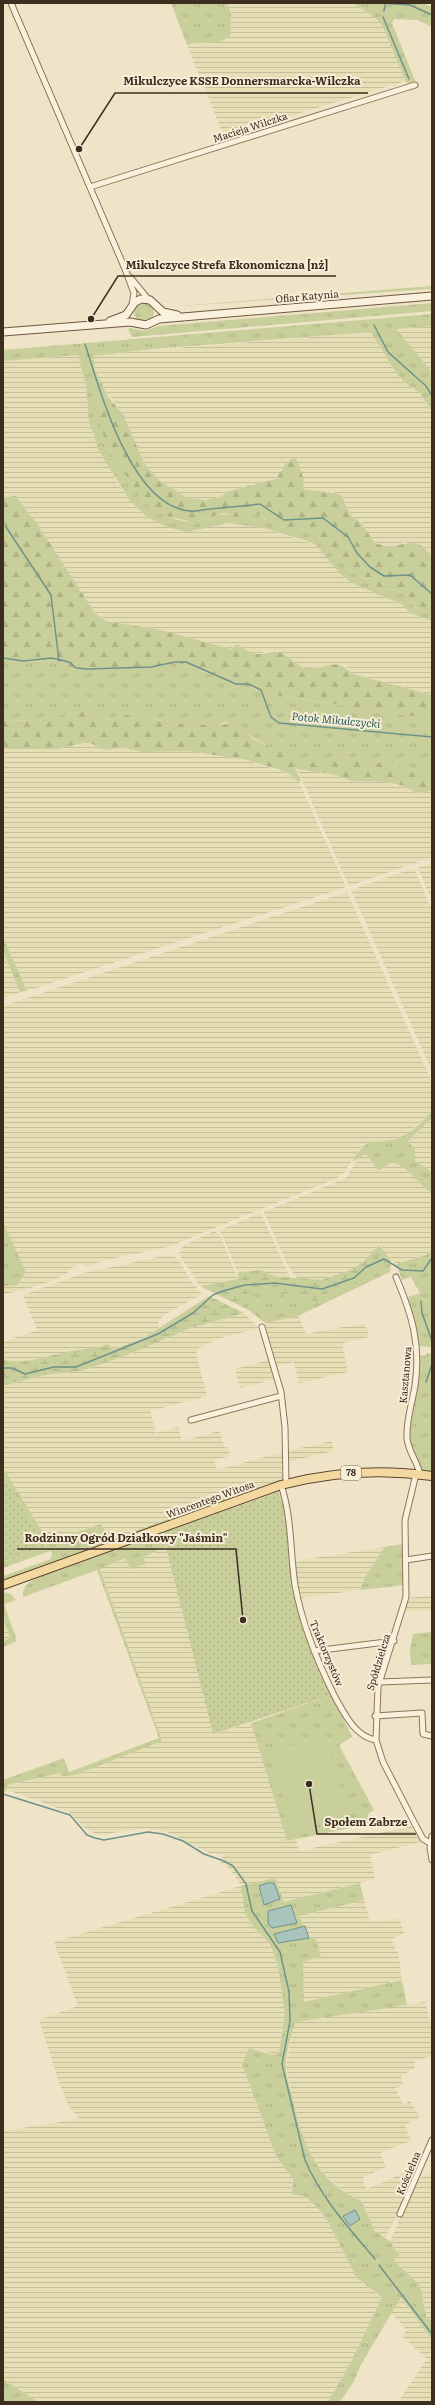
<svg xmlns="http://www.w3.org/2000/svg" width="435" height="2405" viewBox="0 0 435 2405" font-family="Literata,serif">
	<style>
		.farmland { fill: url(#farmland-rules) }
		.grass { fill: url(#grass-tufts) }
		.forest { fill: url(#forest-firs) }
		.wetland { fill: url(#wetland-marsh) }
		.garden { fill: url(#garden-dots) }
		.pitch { fill: #c9cf9b }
		.water { fill: #a9c4bc; stroke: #6f938a }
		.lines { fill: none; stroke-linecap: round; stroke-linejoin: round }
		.stream { stroke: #6f938a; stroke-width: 1.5 }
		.street-casing { stroke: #8d765c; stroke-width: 7 }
		.secondary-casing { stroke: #6f573f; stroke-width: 9 }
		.primary-casing { stroke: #5b4430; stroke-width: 10 }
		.street { stroke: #faf1dc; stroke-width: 5 }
		.secondary { stroke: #faf1dc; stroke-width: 7 }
		.primary { stroke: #f3d9a0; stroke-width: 8 }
		.labels { text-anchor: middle; stroke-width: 4; stroke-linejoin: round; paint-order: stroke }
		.shield { fill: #f7eed8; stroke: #756857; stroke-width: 1 }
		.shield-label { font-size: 9px; font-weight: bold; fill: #3d2e20 }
		.street-label { font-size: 10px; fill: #3d2e20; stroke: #f7eed8 }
		.water-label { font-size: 11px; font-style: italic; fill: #2f5d5a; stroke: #f7eed8 }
		.leader { fill: none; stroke: #3d2e20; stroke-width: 1.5 }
		.callout-dot { fill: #3d2e20; stroke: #f7eed8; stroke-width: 1.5 }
		.callout-label { font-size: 11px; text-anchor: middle; font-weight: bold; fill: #3d2e20; stroke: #f7eed8; stroke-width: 4; stroke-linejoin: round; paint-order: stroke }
	</style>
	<defs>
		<pattern id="farmland-rules" width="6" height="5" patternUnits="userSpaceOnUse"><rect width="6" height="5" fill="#e6deb5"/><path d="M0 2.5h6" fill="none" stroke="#c6bf9b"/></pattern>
		<pattern id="grass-tufts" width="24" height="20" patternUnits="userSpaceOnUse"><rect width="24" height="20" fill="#c9cf9b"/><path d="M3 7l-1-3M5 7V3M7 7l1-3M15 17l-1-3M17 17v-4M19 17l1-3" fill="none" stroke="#aeb285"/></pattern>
		<pattern id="forest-firs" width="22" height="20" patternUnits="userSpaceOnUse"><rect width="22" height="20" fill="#c9cf9b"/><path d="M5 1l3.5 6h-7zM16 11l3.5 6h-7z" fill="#aeb285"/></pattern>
		<pattern id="wetland-marsh" width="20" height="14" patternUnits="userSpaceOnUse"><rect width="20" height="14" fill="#c9cf9b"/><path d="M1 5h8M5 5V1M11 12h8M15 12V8" fill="none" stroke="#aeb285"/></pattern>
		<pattern id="garden-dots" width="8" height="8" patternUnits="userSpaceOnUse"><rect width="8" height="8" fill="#c9cf9b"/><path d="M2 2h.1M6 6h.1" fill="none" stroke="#aeb285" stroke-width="1.8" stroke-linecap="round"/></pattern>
	</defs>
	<rect width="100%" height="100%" fill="#f0e4c8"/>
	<path class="farmland" d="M228,3H352L376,18L383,27L406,81L224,136L187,45L198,42L212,45L231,15Z
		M432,326V372L395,329Z
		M371,332L395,371L403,381L420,393L432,414V557L429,552L405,542L393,545H380L371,538L361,521L353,517L341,495L331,491L318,493L304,489L303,477L286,463L276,479L229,491L220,497L205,500L188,498L159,480L144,463L123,414L103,387L95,370L92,355Z
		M78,355L86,386L89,422L94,438L115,479L130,501L147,517L187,532L228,523L263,528L316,545L328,557L391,600L401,604L411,613L432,621V695L353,674L345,665L307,668L295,664L282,654L269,650L260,654L249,652L237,644L231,649L161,630L106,621L95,613L38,525L16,496L5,497L3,499V361Z
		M88,742L105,750L124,748L142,752L188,751L215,754L247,760L289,774L299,782L346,887L27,991L3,937V749L68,747Z
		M297,769L336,775L351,781L387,782L404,786L416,793L432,791V857L349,886Z
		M432,863V901L418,868Z
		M414,868L432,910V1071L351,890Z
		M347,892L432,1082V1111L408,1134L402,1137L387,1142L363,1144L343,1174L337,1178L168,1247L105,1260L87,1267L81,1264L74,1266L66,1274L54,1280L21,1291L3,1294V1006Z
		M3,951L20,992L3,998Z
		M432,1118V1172L415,1161V1150L408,1141Z
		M366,1153L381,1169L387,1164L394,1163L404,1168L432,1193V1249L426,1255L396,1264L384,1254L382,1247L378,1246L363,1262L351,1270L322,1280H298L287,1264L264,1212L346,1178L359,1157Z
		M261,1213L291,1280L275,1277L261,1270L238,1273L220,1230Z
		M214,1231L220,1235L238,1279L200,1286L179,1254L183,1246Z
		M167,1255L175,1257L181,1263L190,1280L202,1294L164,1315L158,1321L159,1329L142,1339L114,1349L108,1344L92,1350L73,1351L25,1362L3,1360V1342L37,1330L23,1295L84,1273Z
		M244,1313L259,1328L218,1339L199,1348L196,1353L207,1396L150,1411L156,1433L178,1427L182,1441L219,1431L225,1448L228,1447L230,1456L214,1460L217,1470L283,1452L282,1481L229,1497L113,1539L100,1524L49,1542L3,1468V1386L44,1375L81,1371L127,1355L191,1328Z
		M298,1315L306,1334L364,1323L370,1337L342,1343L348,1372L299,1383L294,1362L277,1366L265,1323Z
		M269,1360L275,1379L240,1388L235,1369Z
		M332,1441L334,1451L287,1462V1451Z
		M385,1547L365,1577L360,1590L300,1598L295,1561Z
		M166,1548L213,1734L251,1723L287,1841L296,1840L300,1851L411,1826L420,1842L370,1855L375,1879L284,1902L275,1878L255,1929L271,1945L278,1966L285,2014L279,2053L273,2055L262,2050L249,2048L242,2064L276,2156L293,2179L291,2187L315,2205L327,2220L357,2278L382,2297L354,2356L328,2402H38L3,2379V2131L79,2119L68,2104L60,2085L39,2020L78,2006L54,1942L241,1886L230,1869L219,1861L223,1855L209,1853L167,1832L146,1828L98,1835L85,1828L69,1812L7,1790V1785L60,1773L62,1776L161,1741L100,1568L125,1558L131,1569L144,1557Z
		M432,1596V1611H405L407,1598Z
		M3,1616L10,1638L3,1641Z
		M364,1900L370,1922L399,1918L404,1933L392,1939L396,1952L398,1951L402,1980L304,2002L303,1962L321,1956L315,1937L309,1938L299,1916Z
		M425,2002L432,2027V2056L414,2061L415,2068L401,2076L403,2086L395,2088L403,2105L410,2101L420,2117L405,2125L411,2141L380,2153L386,2167L362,2178L367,2189L417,2167L399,2212L385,2237L375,2231L361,2201L349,2195L326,2176L312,2160L300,2133L286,2066L294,2022Z
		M432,2173V2321L426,2317L420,2285L394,2261L399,2255L390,2241L417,2179Z
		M401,2296L432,2340V2351L429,2355L432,2358V2402H398L427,2359L402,2336L407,2330L391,2313Z"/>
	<path class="grass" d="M171,3H228L231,15L230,36C211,49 206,39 187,45Z
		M352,3H423L432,7V27L417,20L394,19L392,23L418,88L410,91L432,143L383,27L376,18Z
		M432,286V289L167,307L153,295L167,307Z
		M134 312a10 10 0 1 1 20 0a10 10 0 1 1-20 0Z
		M432,303V311L132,337L128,329L130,328L145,331L158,326Z
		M432,314V326L396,329L432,372V409H430L420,393L403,381L395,371L371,332L153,349L93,356L95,370L109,398L101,397L112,455L136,487L140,500C155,509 175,524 194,521C211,519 218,510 236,517L239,507L260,515L275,526L301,528L313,532L337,554L347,568L381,589L397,590L409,597L413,606L422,611L432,613V621L411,613L401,604L354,584L342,576L316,545L307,541L263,528L228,523L187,532L170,528L147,517L130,501L99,451L89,422L86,386L78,355L3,361V350Z
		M3,659L17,662L59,661L74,670L95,667H151L175,662L273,695L432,719V772L335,755L326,761L306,766L304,770L297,769L280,744L272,748C255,740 242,729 225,722L218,725L183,724L158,720L134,713L113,719L97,717L84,711L39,721L3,720Z
		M3,937L27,991L20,992L3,951Z
		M432,1111V1118L408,1141L415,1150V1161L432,1172V1193C419,1186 407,1164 392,1163C386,1163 384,1169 378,1170L366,1154L352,1162C371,1129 373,1149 401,1137C414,1132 423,1120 432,1111Z
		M3,1222L26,1272L17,1285L3,1286Z
		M378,1246L381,1247L391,1261L390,1272L298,1316L265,1323L247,1309L200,1286L238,1279V1273L261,1270L275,1277L322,1280L351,1270L363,1262Z
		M432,1249V1347L419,1346L418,1337L408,1297L420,1293L411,1277L402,1280L396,1264L426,1255Z
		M427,1353L432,1354V1472L424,1471C418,1464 411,1453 409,1444C405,1423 418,1380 420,1355L425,1356Z
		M3,1468L49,1542L100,1524L113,1539L229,1497L282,1481L3,1582V1576L51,1559L52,1553L50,1551L3,1568V1562L46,1546L3,1476Z
		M277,1488L281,1490L164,1532L162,1531Z
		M155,1534L165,1535L168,1546L144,1557L145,1564L131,1569L125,1558L100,1569L162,1741L75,1775L62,1776L60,1773L7,1785V1790L3,1793V1780L64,1758L69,1772L159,1738L97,1570L23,1597C22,1587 28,1583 36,1578Z
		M403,1544L405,1585L360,1590L365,1577L385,1547Z
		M4,1592L11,1594L16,1600L4,1604L17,1641L3,1647V1641L10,1638L3,1616Z
		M432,1632V1664L411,1665L410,1650L413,1634Z
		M332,1695L352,1737L339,1745L374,1810L367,1815L375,1823L287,1841L251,1723Z
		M275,1878L284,1902L360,1883L364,1900L299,1916L309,1938L315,1937L321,1956L303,1962L304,2002L402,1980L407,2005L295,2022C292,2036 285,2053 286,2067C286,2078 291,2089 293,2100C303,2146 316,2180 361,2201L375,2231L390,2241L399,2255L394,2261L420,2285L426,2317L432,2321V2340L401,2297L361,2365L353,2383L340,2402H328L354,2356L382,2297L357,2278L327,2220L316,2206L304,2196L292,2194L293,2179L276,2156L242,2064L249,2048L273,2055L279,2053L285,2014L278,1966L271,1945L255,1929L245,1913L241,1886Z
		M3,2379L38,2402H3Z"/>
	<path class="forest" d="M101,397L109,398L123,414L144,463L159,480L188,498L205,500L220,497L229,491L276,479L286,463L296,457L303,477L304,489C312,491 337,492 341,495C344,499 348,512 353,517C367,523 368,541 381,545C401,550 415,531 432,557V613L422,611L413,606L409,597L397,590L381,589L347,568L337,554L313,532L301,528L275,526L260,515L240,508L243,517H236L224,513L193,522L166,516L140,500C135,482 121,472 113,456C104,441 98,420 97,403Z
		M16,496L38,525L95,613L106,621L161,630L231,649L237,644C244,648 252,655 260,654C268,653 272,650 281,653C291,657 296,667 308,668C330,669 335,656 353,674L432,695V719L273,695L175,662L151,667H95L74,670L58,661L17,662L3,659V499L5,497Z
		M84,711L97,717L113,719L134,713L158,720L183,724L218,725L232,723L255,740L272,748L280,744L287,748L301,781L299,782L289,774L277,769L247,760L188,751L142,752L124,748L105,750L88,742L57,749H3V720L38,721Z
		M335,755L432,772V791L416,793L404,786L387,782L351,781L336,775L304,770L307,761C317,765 326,761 335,755Z"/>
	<path class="wetland" d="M384,1254L391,1261L373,1268L360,1281L329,1300L306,1302L299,1294L278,1295L267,1290L241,1295L247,1309L214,1293L238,1284V1273L261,1270L275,1277L322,1280L351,1270L363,1262Z
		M209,1296L244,1313L191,1328L127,1355L81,1371L44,1375L3,1386V1360C26,1365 49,1355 72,1351C85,1349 95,1349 108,1344L114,1349L142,1339Z"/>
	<path class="garden" d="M3,1476L46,1546L3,1562Z
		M278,1492C292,1518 288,1554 292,1583C299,1623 315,1659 332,1695L213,1734L166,1548L168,1546L164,1532Z"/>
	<path class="pitch" d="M326,1736L349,1817L292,1832L270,1751Z"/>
	<path class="water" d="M267,1883H274L280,1899L264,1905L259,1886Z
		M291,1905L297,1923L272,1928L268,1923V1911Z
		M305,1926L309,1938L278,1943L274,1934Z
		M355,2210L360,2219L350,2226L343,2216Z"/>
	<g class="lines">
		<path class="stream" d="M381,3L410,5L432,15
			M384,11L385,5
			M383,17L409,79
			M374,325L388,352L426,386L432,396
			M85,344C100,390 131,507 190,511C197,512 205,509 211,509C227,507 243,506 260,504L284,520L323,518L348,537L357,553L370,567L384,576L410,575L432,594
			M6,527L51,595L59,661
			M3,658L23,661L52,658L69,662L76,668L88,669L151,667L175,662H186L236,684H249L261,690L271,717L279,723L432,737
			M421,1301L422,1313L432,1341
			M3,1368H12L25,1374L54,1367H76L158,1334L193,1313L213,1295L223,1291L245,1285L275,1283L322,1289L354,1278L366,1267L384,1259L402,1270L423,1271L432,1258
			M426,1382L432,1364
			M3,1794L70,1815L87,1835L95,1838L104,1840L148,1832L163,1834L183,1841L204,1854L224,1861L233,1866L246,1884L252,1911L280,1952L289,1992L290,2021L282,2064L305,2160C321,2198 349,2228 375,2259
			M379,2265L432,2334"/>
		<g class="street-casing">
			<path id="street" d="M11,3L125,269L134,293L132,305
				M90,187L415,85
				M130,277L149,300
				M396,1277C412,1315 421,1344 415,1386C412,1403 406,1421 407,1438C408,1452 418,1462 420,1475
				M262,1327L281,1392L285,1427L286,1484
				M191,1420L281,1396
				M416,1474L405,1520L406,1597L378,1687L376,1740L383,1762L415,1824L423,1839L430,1843
				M281,1485C292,1517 290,1552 295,1585C302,1625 317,1661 335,1697C344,1713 355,1737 376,1740
				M406,1560L432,1556
				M314,1651L394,1641
				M380,1682L432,1680
				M375,1716L422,1713L423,1734L432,1736
				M432,1836L430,1848L432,1860
				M400,2214L432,2140"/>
		</g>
		<g class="secondary-casing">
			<path id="secondary" d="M110,321L126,315L135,302L141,299L150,300L163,312L177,315
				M3,332L130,322L146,325L159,319L432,296"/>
		</g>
		<g class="primary-casing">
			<path id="primary" d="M3,1585L281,1485C331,1472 381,1469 432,1476"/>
		</g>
		<use href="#street" class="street"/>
		<use href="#secondary" class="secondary"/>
		<use href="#primary" class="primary"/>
	</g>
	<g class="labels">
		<rect class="shield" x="341" y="1466" width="20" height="14" rx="3"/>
		<g class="shield-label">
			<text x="351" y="1476">78</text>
		</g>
		<g class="street-label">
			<text transform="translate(250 127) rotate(-18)" y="4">Macieja Wilczka</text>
			<text transform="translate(307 296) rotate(-5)" y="4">Ofiar Katynia</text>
			<text transform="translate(405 1375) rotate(-85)" y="4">Kasztanowa</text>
			<text transform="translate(210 1499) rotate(-20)" y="4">Wincentego Witosa</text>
			<text transform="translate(327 1653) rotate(67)" y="4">Traktorzystów</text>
			<text transform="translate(378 1662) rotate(-73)" y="4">Spółdzielcza</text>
			<text transform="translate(408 2173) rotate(-67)" y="4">Kościelna</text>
		</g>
		<g class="water-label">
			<text transform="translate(336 720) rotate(5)" y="4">Potok Mikulczycki</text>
		</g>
	</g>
	<path class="leader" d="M79 149L115 93H368M91 319L118 276H336M243 1620L236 1549H17M309 1784L317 1834H416"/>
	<g class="callout-dot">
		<circle cx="79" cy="149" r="4"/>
		<circle cx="91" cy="319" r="4"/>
		<circle cx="243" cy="1620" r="4"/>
		<circle cx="309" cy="1784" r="4"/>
	</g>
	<g class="callout-label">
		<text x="242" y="85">Mikulczyce KSSE Donnersmarcka-Wilczka</text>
		<text x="227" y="269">Mikulczyce Strefa Ekonomiczna [nż]</text>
		<text x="126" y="1542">Rodzinny Ogród Działkowy "Jaśmin"</text>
		<text x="366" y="1826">Społem Zabrze</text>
	</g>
	<rect width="435" height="2405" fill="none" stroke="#3d2e20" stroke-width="8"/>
</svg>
